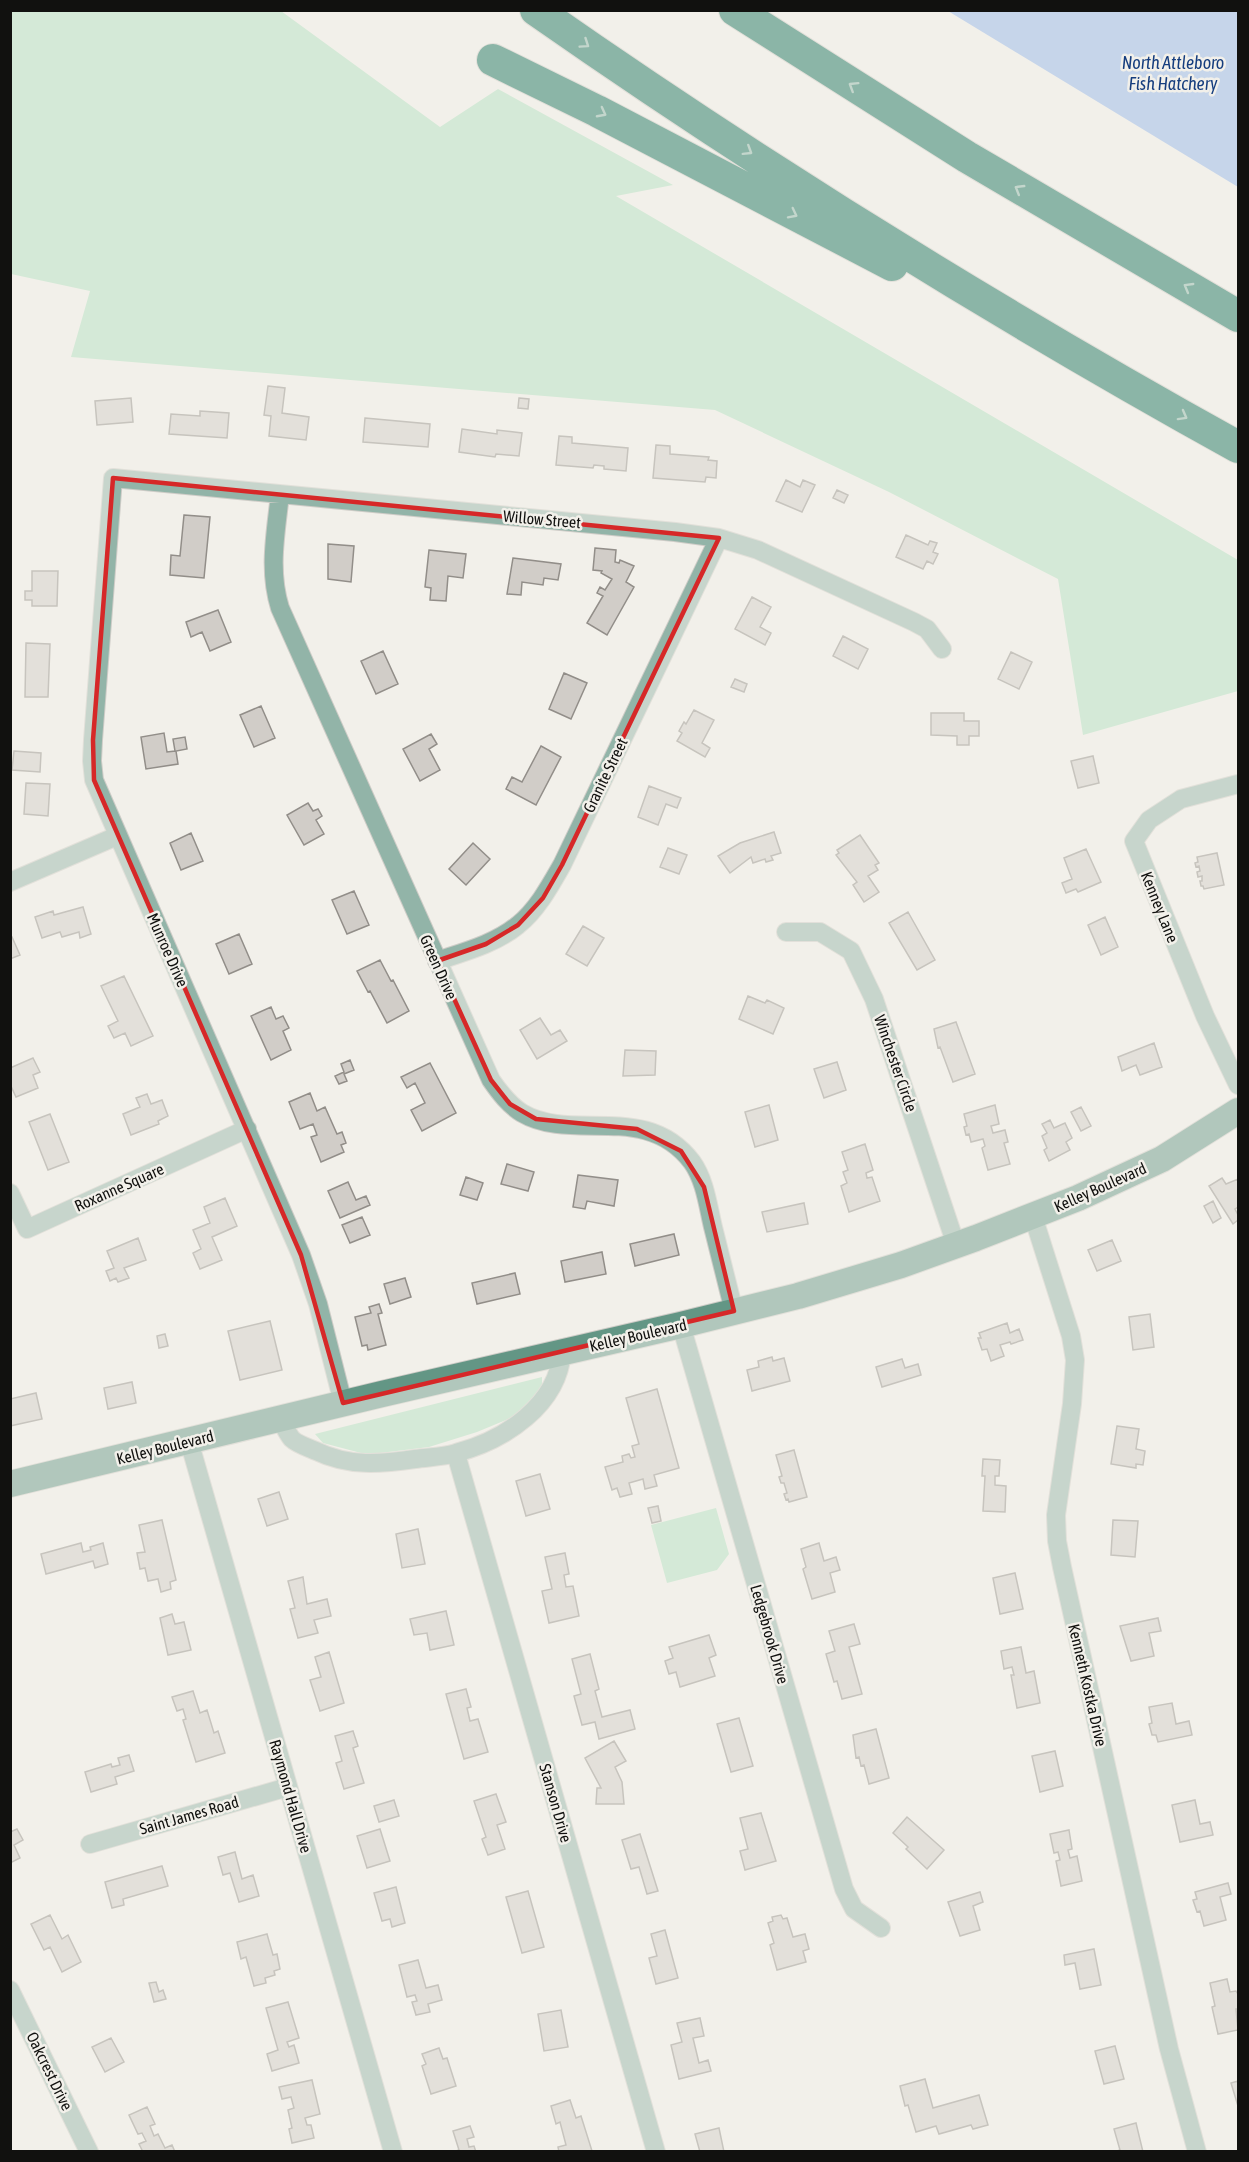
<svg xmlns="http://www.w3.org/2000/svg" width="1249" height="2162" viewBox="0 0 1249 2162" font-family="'Asap Condensed',sans-serif">
	<style>
		.green { fill: #b0e0c1 }
		.water { fill: #91b3ec }
		.building { fill: #d1cdc8; stroke: #928e89; stroke-width: 1.5 }
		.lines { fill: none; stroke-linecap: round; stroke-linejoin: round }
		.street-casing { stroke: #ceccc7; stroke-width: 20 }
		.secondary-casing { stroke: #ceccc7; stroke-width: 28 }
		.highway-casing { stroke: #ceccc7; stroke-width: 34 }
		.street { stroke: #92b4a8; stroke-width: 18 }
		.secondary { stroke: #639685; stroke-width: 26 }
		.highway { stroke: #0e6d57; stroke-width: 32 }
		.oneway { stroke: #8bb5a8 }
		.marked { fill: none; stroke: #d62828; stroke-width: 4.5; stroke-linejoin: round }
		.labels { text-anchor: middle; stroke-width: 5; stroke-linejoin: round; paint-order: stroke }
		.street-label { font-size: 16px; fill: #11110f; stroke: #f2f0ea }
		.water-label { font-size: 18px; font-style: italic; fill: #153d7e; stroke: #f2f0ea }
	</style>
	<rect width="100%" height="100%" fill="#f2f0ea"/>
	<path class="green" d="M11,10L281,11L440,127L498,89L673,185L616,196L1238,560V691L1083,735L1058,579L889,492L715,410L71,357L90,291L11,274Z
		M542,1377V1390L520,1413L506,1420L477,1432L429,1447L380,1453H361L323,1443L315,1434Z
		M716,1508L729,1554L717,1570L667,1583L651,1525Z"/>
	<path class="water" d="M948,11H1238V187Z"/>
	<path class="building" d="M268,386L285,388L282,413L309,417L306,440L269,436L271,416L264,415Z
		M131,398L133,422L97,425L95,401Z
		M519,398L529,399L528,409L518,408Z
		M200,411L229,413L227,438L169,434L171,414L200,416Z
		M365,418L430,424L428,447L363,442Z
		M462,429L497,434V430L522,433L519,456L496,454L495,457L459,452Z
		M559,436L572,437V443L628,448L626,471L604,469V466L594,465L593,468L556,465Z
		M656,445L670,446V454L709,457L708,460L717,461L716,478L706,477L705,482L653,478Z
		M786,480L800,487L803,480L815,485L802,512L776,501Z
		M837,490L848,495L844,503L833,498Z
		M184,515L210,517L204,578L170,575L171,555L180,556Z
		M906,535L928,545L930,541L937,543L933,552L938,554L933,564L927,561L923,569L896,557Z
		M328,544L354,546L351,582L328,579Z
		M595,548L616,550L615,562L619,563L620,560L634,566L626,582L634,587L607,635L587,623L603,596L597,593L600,587L605,590L612,579L601,573L602,571L593,570Z
		M429,550L466,554L463,578L448,576L446,601L430,600L431,588L425,587Z
		M513,558L561,564L558,580L544,578L543,585L522,582L521,595L507,594Z
		M32,571H58L57,606H32V600H25V591H32Z
		M752,597L771,607L760,627L771,633L765,645L735,629Z
		M218,610L231,642L210,651L202,632L191,637L186,622Z
		M843,636L868,649L858,669L833,656Z
		M26,643L50,644L48,697H25Z
		M383,651L398,684L376,694L361,661Z
		M1011,652L1032,662L1019,689L998,679Z
		M564,673L587,683L571,719L549,709Z
		M735,679L747,684L744,692L731,687Z
		M261,706L275,738L254,747L240,715Z
		M694,710L714,720L702,743L710,748L705,757L677,741L682,733L679,731L684,722L686,724Z
		M931,713H964V721H979V736H969V745H957V736L931,735Z
		M164,733L167,752L175,751L173,739L185,737L187,749L176,751L178,764L146,769L141,737Z
		M431,734L437,744L429,749L440,770L420,781L403,749Z
		M541,746L561,757L536,805L506,789L512,777L522,782Z
		M14,751L41,753L40,772L12,770Z
		M1093,756L1099,783L1078,788L1071,761Z
		M26,783L50,784L48,816L24,814Z
		M649,786L681,798L677,808L666,804L658,825L638,817Z
		M308,803L313,811L318,809L322,816L316,820L324,834L304,845L287,815Z
		M774,832L781,853L771,856L773,860L766,862L765,859L753,863L751,857L730,873L718,856L740,843Z
		M191,833L203,861L181,870L170,843Z
		M860,835L879,863L875,865L878,870L868,876L879,892L864,902L853,885L857,882L836,855L839,853L837,850Z
		M473,843L490,859L466,885L449,869Z
		M668,848L687,855L679,874L660,867Z
		M1086,849L1101,882L1078,892L1076,889L1066,893L1062,883L1072,879L1064,858Z
		M1217,853L1224,885L1204,889L1203,886H1201L1200,881H1202V876L1198,877L1197,872L1200,871L1199,866L1196,867L1195,863L1198,862L1197,857Z
		M354,891L369,925L347,934L332,900Z
		M83,907L91,934L80,938L79,932L62,937L60,932L42,938L35,917L53,911L54,915Z
		M908,912L935,960L917,970L889,923Z
		M1105,917L1118,947L1101,955L1088,925Z
		M583,926L604,938L587,966L566,954Z
		M239,934L252,964L229,974L216,944Z
		M12,937L20,955L10,959V938Z
		M380,960L391,981L393,980L409,1011L387,1023L370,991L368,992L357,971Z
		M124,976L153,1036L131,1046L125,1033L114,1038L108,1026L118,1021L101,986Z
		M748,996L765,1003L767,1000L784,1008L773,1034L739,1019Z
		M271,1007L276,1019L283,1016L289,1028L283,1031L291,1050L271,1060L251,1016Z
		M540,1018L551,1035L560,1030L567,1041L537,1059L520,1030Z
		M956,1022L975,1074L953,1082L940,1047L938,1048L934,1029Z
		M1154,1043L1162,1067L1140,1075L1136,1065L1122,1071L1118,1057Z
		M625,1050L656,1051L655,1075L623,1076Z
		M33,1058L40,1072L33,1075L38,1088L16,1097L10,1084V1068Z
		M350,1060L354,1070L344,1074L347,1081L339,1084L335,1076L344,1072L341,1064Z
		M837,1062L846,1090L824,1098L814,1069Z
		M430,1063L456,1113L422,1131L411,1110L425,1103L415,1083L407,1088L401,1077Z
		M310,1093L317,1111L325,1107L337,1134L342,1132L346,1143L341,1145L344,1152L321,1162L311,1137L317,1135L313,1124L300,1129L289,1102Z
		M147,1094L151,1104L162,1100L168,1116L158,1121L159,1124L131,1135L123,1114L140,1107L136,1098Z
		M769,1105L778,1140L755,1147L745,1112Z
		M995,1105L999,1124L991,1126L993,1133L1005,1130L1008,1142L1004,1143L1010,1164L988,1170L982,1148L985,1146L983,1139L971,1142L969,1134L966,1135L964,1127L967,1126L964,1114Z
		M1081,1107L1091,1126L1081,1131L1071,1112Z
		M50,1114L69,1162L48,1170L29,1122Z
		M1050,1120L1054,1128L1065,1123L1072,1138L1066,1142L1070,1150L1049,1161L1044,1150L1047,1148L1042,1136L1047,1133L1042,1124Z
		M865,1144L873,1170L866,1173L867,1178L872,1177L880,1201L849,1212L841,1186L847,1183L843,1172L848,1170L842,1152Z
		M507,1164L534,1172L528,1191L501,1184Z
		M578,1175L618,1180L614,1206L587,1201L585,1209L573,1207Z
		M466,1177L483,1183L477,1200L460,1195Z
		M1222,1178L1226,1184L1238,1179V1207L1235,1209L1238,1215V1220L1233,1224L1209,1186Z
		M348,1182L356,1200L366,1196L370,1205L340,1218L328,1191Z
		M225,1198L237,1226L212,1237L222,1260L200,1269L193,1253L201,1249L193,1230L210,1223L204,1207Z
		M1213,1201L1221,1218L1213,1223L1204,1206Z
		M804,1203L808,1224L767,1232L762,1212Z
		M362,1217L370,1235L350,1243L342,1225Z
		M674,1234L679,1255L635,1266L630,1244Z
		M138,1238L146,1260L124,1268L129,1278L118,1282L116,1278L110,1281L106,1271L114,1268L107,1251Z
		M1112,1240L1121,1261L1097,1271L1088,1250Z
		M602,1252L606,1274L565,1282L561,1261Z
		M515,1273L520,1294L477,1304L472,1283Z
		M405,1278L411,1297L390,1304L384,1284Z
		M379,1304L382,1313L378,1314L386,1345L368,1350L367,1345L362,1346L355,1317L371,1313L369,1307Z
		M1150,1314L1154,1347L1133,1350L1129,1317Z
		M270,1321L282,1370L240,1380L228,1331Z
		M1007,1323L1010,1333L1019,1329L1023,1340L1011,1344L1010,1342L1000,1345L1004,1356L991,1361L987,1349L982,1350L978,1338H981L979,1333Z
		M165,1334L168,1346L159,1348L157,1336Z
		M772,1357L773,1361L784,1358L790,1381L752,1391L747,1370L759,1367L758,1361Z
		M902,1359L905,1368L918,1364L921,1375L882,1387L876,1367Z
		M132,1382L136,1403L108,1409L104,1388Z
		M657,1389L679,1468L654,1475L657,1486L645,1489L643,1479L629,1483L632,1494L620,1497L617,1488L612,1490L605,1467L623,1462L622,1456L629,1454L631,1458L635,1457L632,1446L639,1444L626,1398Z
		M36,1393L42,1419L10,1426V1399Z
		M1117,1426L1139,1429L1136,1449L1145,1451L1143,1465L1136,1464V1468L1111,1464Z
		M794,1450L807,1497L789,1502L788,1499L786,1500L784,1494L787,1493L784,1483H781L779,1477L782,1476L776,1455Z
		M983,1459L1000,1460L999,1476H995V1485L1006,1486L1005,1512L983,1511L985,1476H982Z
		M540,1474L550,1509L526,1516L516,1481Z
		M279,1492L288,1519L267,1526L258,1499Z
		M658,1506L661,1521L652,1523L648,1508Z
		M162,1520L176,1580L170,1582L171,1589L161,1592L158,1579L148,1581L145,1568L140,1569L137,1553L145,1552L139,1525Z
		M1113,1520L1138,1521L1135,1557L1111,1555Z
		M418,1529L425,1564L402,1568L396,1534Z
		M81,1543L83,1552L91,1550L90,1547L103,1543L108,1564L95,1568L93,1561L46,1574L41,1554Z
		M819,1543L824,1561L836,1557L840,1570L830,1573L835,1592L812,1599L803,1569L806,1567L801,1549Z
		M565,1553L569,1574L564,1575L566,1587L573,1586L579,1616L549,1623L542,1591L552,1589L545,1557Z
		M1015,1573L1023,1609L1000,1614L993,1578Z
		M303,1577L307,1604L327,1599L331,1616L314,1620L318,1633L298,1638L290,1609L295,1608L288,1581Z
		M446,1611L454,1645L430,1650L427,1633L414,1635L410,1619Z
		M172,1614L175,1624L184,1622L191,1650L168,1655L160,1618Z
		M1158,1618L1161,1631L1149,1633L1154,1656L1131,1661L1120,1626Z
		M854,1624L860,1644L849,1647L862,1694L842,1699L837,1681L834,1682L826,1654L835,1651L829,1631Z
		M709,1635L716,1655L709,1658L715,1676L680,1687L676,1672L669,1674L665,1661L673,1658L669,1647Z
		M1021,1647L1026,1673L1034,1671L1040,1703L1017,1708L1011,1675H1014L1012,1667L1004,1669L1001,1651Z
		M329,1652L344,1703L320,1711L310,1680L321,1677L315,1657Z
		M590,1654L599,1689L595,1691L602,1717L630,1710L635,1729L599,1739L595,1722L582,1725L574,1696L581,1694L572,1659Z
		M466,1689L471,1707L467,1708L470,1721L478,1719L488,1752L464,1759L446,1694Z
		M193,1691L200,1713L207,1710L214,1733L218,1731L225,1753L196,1762L183,1720L186,1719L183,1709L177,1711L172,1697Z
		M1172,1703L1176,1724L1189,1721L1192,1735L1158,1742L1156,1735H1152L1149,1724L1152,1723L1149,1707Z
		M739,1718L753,1766L731,1772L717,1724Z
		M876,1729L889,1778L869,1784L864,1765L861,1766L859,1757L856,1758L853,1735Z
		M353,1731L358,1746L353,1748L364,1783L344,1789L336,1763L342,1761L335,1736Z
		M614,1741L626,1761L615,1767L622,1782L624,1804H596L597,1788H601L585,1758Z
		M1055,1751L1063,1786L1040,1792L1032,1756Z
		M129,1755L134,1771L115,1777L117,1784L91,1792L85,1772L111,1764L112,1767L120,1765L118,1758Z
		M496,1794L506,1822L497,1825L505,1849L488,1855L482,1839L486,1837L474,1801Z
		M394,1800L399,1816L379,1822L374,1806Z
		M1195,1800L1200,1824L1210,1822L1213,1835L1180,1842L1172,1805Z
		M761,1813L776,1861L745,1870L740,1851L748,1849L740,1818Z
		M907,1817L944,1850L927,1869L906,1849L908,1847L893,1833Z
		M17,1829L23,1840L14,1845L20,1858L10,1863V1832Z
		M380,1829L390,1861L367,1868L357,1836Z
		M1069,1830L1072,1849L1068,1850L1070,1858L1077,1856L1082,1881L1061,1886L1056,1861L1060,1860L1058,1852L1054,1853L1050,1834Z
		M640,1834L658,1891L647,1894L639,1867L631,1869L622,1840Z
		M235,1852L242,1879L253,1875L259,1896L239,1902L230,1873L223,1875L218,1857Z
		M162,1866L168,1886L123,1899L124,1905L112,1908L105,1882Z
		M1228,1883L1231,1894L1220,1897L1226,1920L1204,1926L1200,1911L1197,1912L1193,1900L1197,1899L1195,1892Z
		M396,1887L405,1923L392,1927L390,1919L382,1921L374,1893Z
		M528,1891L544,1947L522,1953L506,1897Z
		M980,1892L983,1902L973,1906L980,1930L960,1936L948,1902Z
		M50,1915L62,1939L68,1935L81,1962L62,1972L50,1947L44,1950L31,1924Z
		M781,1915L783,1919L787,1918L793,1937L805,1934L809,1949L803,1951L806,1962L777,1970L770,1945L774,1943L768,1923L773,1921L772,1917Z
		M665,1930L678,1978L656,1984L649,1958L657,1956L651,1934Z
		M267,1934L273,1955L277,1954L280,1969L274,1971L275,1975L265,1978L266,1983L254,1986L246,1957L241,1959L237,1942Z
		M1094,1949L1101,1985L1080,1989L1075,1963L1065,1965L1064,1955Z
		M418,1960L426,1988L438,1985L442,2000L428,2004L430,2012L416,2015L412,2002L417,2001L415,1995L407,1997L399,1965Z
		M1227,1979L1230,1992L1236,1991L1238,1994V2009H1236L1238,2030L1218,2034L1212,2007L1215,2006L1210,1983Z
		M156,1982L159,1992L163,1990L166,1999L154,2002L149,1983Z
		M288,2002L299,2038L287,2042L289,2047L294,2045L299,2063L272,2071L267,2054L278,2050L266,2008Z
		M561,2010L568,2047L544,2051L538,2014Z
		M700,2018L704,2036L693,2038L699,2063L708,2060L711,2071L679,2079L671,2045L682,2042L677,2023Z
		M111,2038L124,2062L105,2072L92,2047Z
		M1115,2046L1124,2079L1104,2084L1095,2051Z
		M439,2048L443,2059L447,2058L456,2086L431,2094L422,2066L426,2064L422,2054Z
		M925,2079L933,2108L979,2095L988,2125L973,2129L971,2125L939,2134L936,2126L916,2132L908,2105L905,2106L900,2086Z
		M312,2080L320,2114L305,2118L307,2125H311L314,2138L292,2143L289,2129L292,2128L288,2110L294,2108L291,2097L282,2099L279,2087Z
		M1238,2081V2106L1231,2083Z
		M570,2100L576,2118L581,2116L592,2151L559,2152L558,2147L566,2145L560,2122L556,2124L551,2106Z
		M147,2107L155,2124L150,2126L154,2136L158,2134L165,2148L172,2145L175,2152H143L139,2144L146,2141L142,2133L138,2134L129,2115Z
		M1136,2123L1143,2152H1114L1120,2150L1114,2129Z
		M470,2126L474,2137L467,2139L469,2147L474,2146L476,2152H453L459,2150L453,2131Z
		M719,2128L724,2152H700L695,2134Z"/>
	<g class="lines">
		<g class="street-casing">
			<path id="street" d="M280,494C276,532 268,570 280,608L491,1080C500,1093 509,1105 522,1113C573,1143 646,1101 692,1162C705,1180 708,1206 713,1227C720,1255 727,1283 734,1311
				M1238,784L1181,799L1149,820L1134,841L1205,1016L1238,1085
				M10,882L117,836
				M786,932H820L851,951L874,999L956,1245
				M437,961C464,952 495,944 518,925C537,910 550,886 562,865L719,538
				M10,1193L27,1229L247,1129
				M1033,1216L1071,1336L1075,1360L1072,1404L1056,1515L1057,1541L1062,1567L1169,2049L1197,2152
				M681,1325L844,1889L854,1909L881,1928
				M343,1403L318,1304L301,1255L94,780L92,761L93,740L113,478L675,532L719,538L758,550L914,622L927,629L942,649
				M280,1419C284,1425 287,1433 292,1439C297,1444 309,1448 316,1451C349,1467 381,1464 415,1459C429,1457 443,1457 456,1453C505,1440 558,1405 562,1352
				M189,1441L393,2152
				M456,1454L656,2152
				M90,1844L288,1787
				M10,1990L89,2152"/>
		</g>
		<g class="secondary-casing">
			<path id="secondary" d="M10,1484L382,1394L681,1325L798,1296L901,1265L976,1238L1078,1198L1162,1159L1238,1111"/>
		</g>
		<g class="highway-casing">
			<path id="highway" d="M536,10C762,168 998,314 1238,447
				M735,10L967,157L1238,316
				M493,60L597,111L892,265"/>
		</g>
		<use href="#street" class="street"/>
		<use href="#secondary" class="secondary"/>
		<use href="#highway" class="highway"/>
	</g>
	<defs><path id="oneway-chevron" d="M-2-3.5L2.5 0L-2 3.5" fill="none" stroke-width="1.6" stroke-linecap="round" stroke-linejoin="round" transform="scale(1.5)"/></defs>
	<g class="oneway">
		<use href="#oneway-chevron" transform="translate(585 44) rotate(34)"/>
		<use href="#oneway-chevron" transform="translate(853 86) rotate(-148)"/>
		<use href="#oneway-chevron" transform="translate(602 113) rotate(28)"/>
		<use href="#oneway-chevron" transform="translate(748 151) rotate(32)"/>
		<use href="#oneway-chevron" transform="translate(1019 189) rotate(-149)"/>
		<use href="#oneway-chevron" transform="translate(793 214) rotate(27)"/>
		<use href="#oneway-chevron" transform="translate(1188 287) rotate(-150)"/>
		<use href="#oneway-chevron" transform="translate(1183 416) rotate(29)"/>
	</g>
	<path d="M0 0H1249V2162H0ZM113,478L719,538L562,865L543,898L518,925L486,944L437,961L491,1080L510,1104L536,1119L637,1129L681,1151L704,1187L734,1311L343,1403L301,1255L94,780L93,740Z" fill="#f2f0ea" fill-opacity=".55" fill-rule="evenodd"/>
	<path class="marked" d="M113,478L719,538L562,865L543,898L518,925L486,944L437,961L491,1080L510,1104L536,1119L637,1129L681,1151L704,1187L734,1311L343,1403L301,1255L94,780L93,740Z"/>
	<g class="labels">
		<g class="street-label">
			<text transform="translate(542 519) rotate(5)" y="6">Willow Street</text>
			<text transform="translate(605 775) rotate(-64)" y="6">Granite Street</text>
			<text transform="translate(1160 907) rotate(68)" y="6">Kenney Lane</text>
			<text transform="translate(168 950) rotate(66)" y="6">Munroe Drive</text>
			<text transform="translate(439 967) rotate(66)" y="6">Green Drive</text>
			<text transform="translate(896 1063) rotate(71)" y="6">Winchester Circle</text>
			<text transform="translate(119 1187) rotate(-24)" y="6">Roxanne Square</text>
			<text transform="translate(1100 1187) rotate(-24)" y="6">Kelley Boulevard</text>
			<text transform="translate(638 1335) rotate(-13)" y="6">Kelley Boulevard</text>
			<text transform="translate(165 1447) rotate(-14)" y="6">Kelley Boulevard</text>
			<text transform="translate(770 1634) rotate(74)" y="6">Ledgebrook Drive</text>
			<text transform="translate(1088 1685) rotate(77)" y="6">Kenneth Kostka Drive</text>
			<text transform="translate(291 1796) rotate(74)" y="6">Raymond Hall Drive</text>
			<text transform="translate(556 1803) rotate(74)" y="6">Stanson Drive</text>
			<text transform="translate(189 1815) rotate(-16)" y="6">Saint James Road</text>
			<text transform="translate(50 2071) rotate(64)" y="6">Oakcrest Drive</text>
		</g>
		<g class="water-label">
			<text x="1173" y="69">North Attleboro<tspan x="1173" dy="21">Fish Hatchery</tspan></text>
		</g>
	</g>
	<rect width="1249" height="2162" fill="none" stroke="#11110f" stroke-width="24"/>
</svg>
